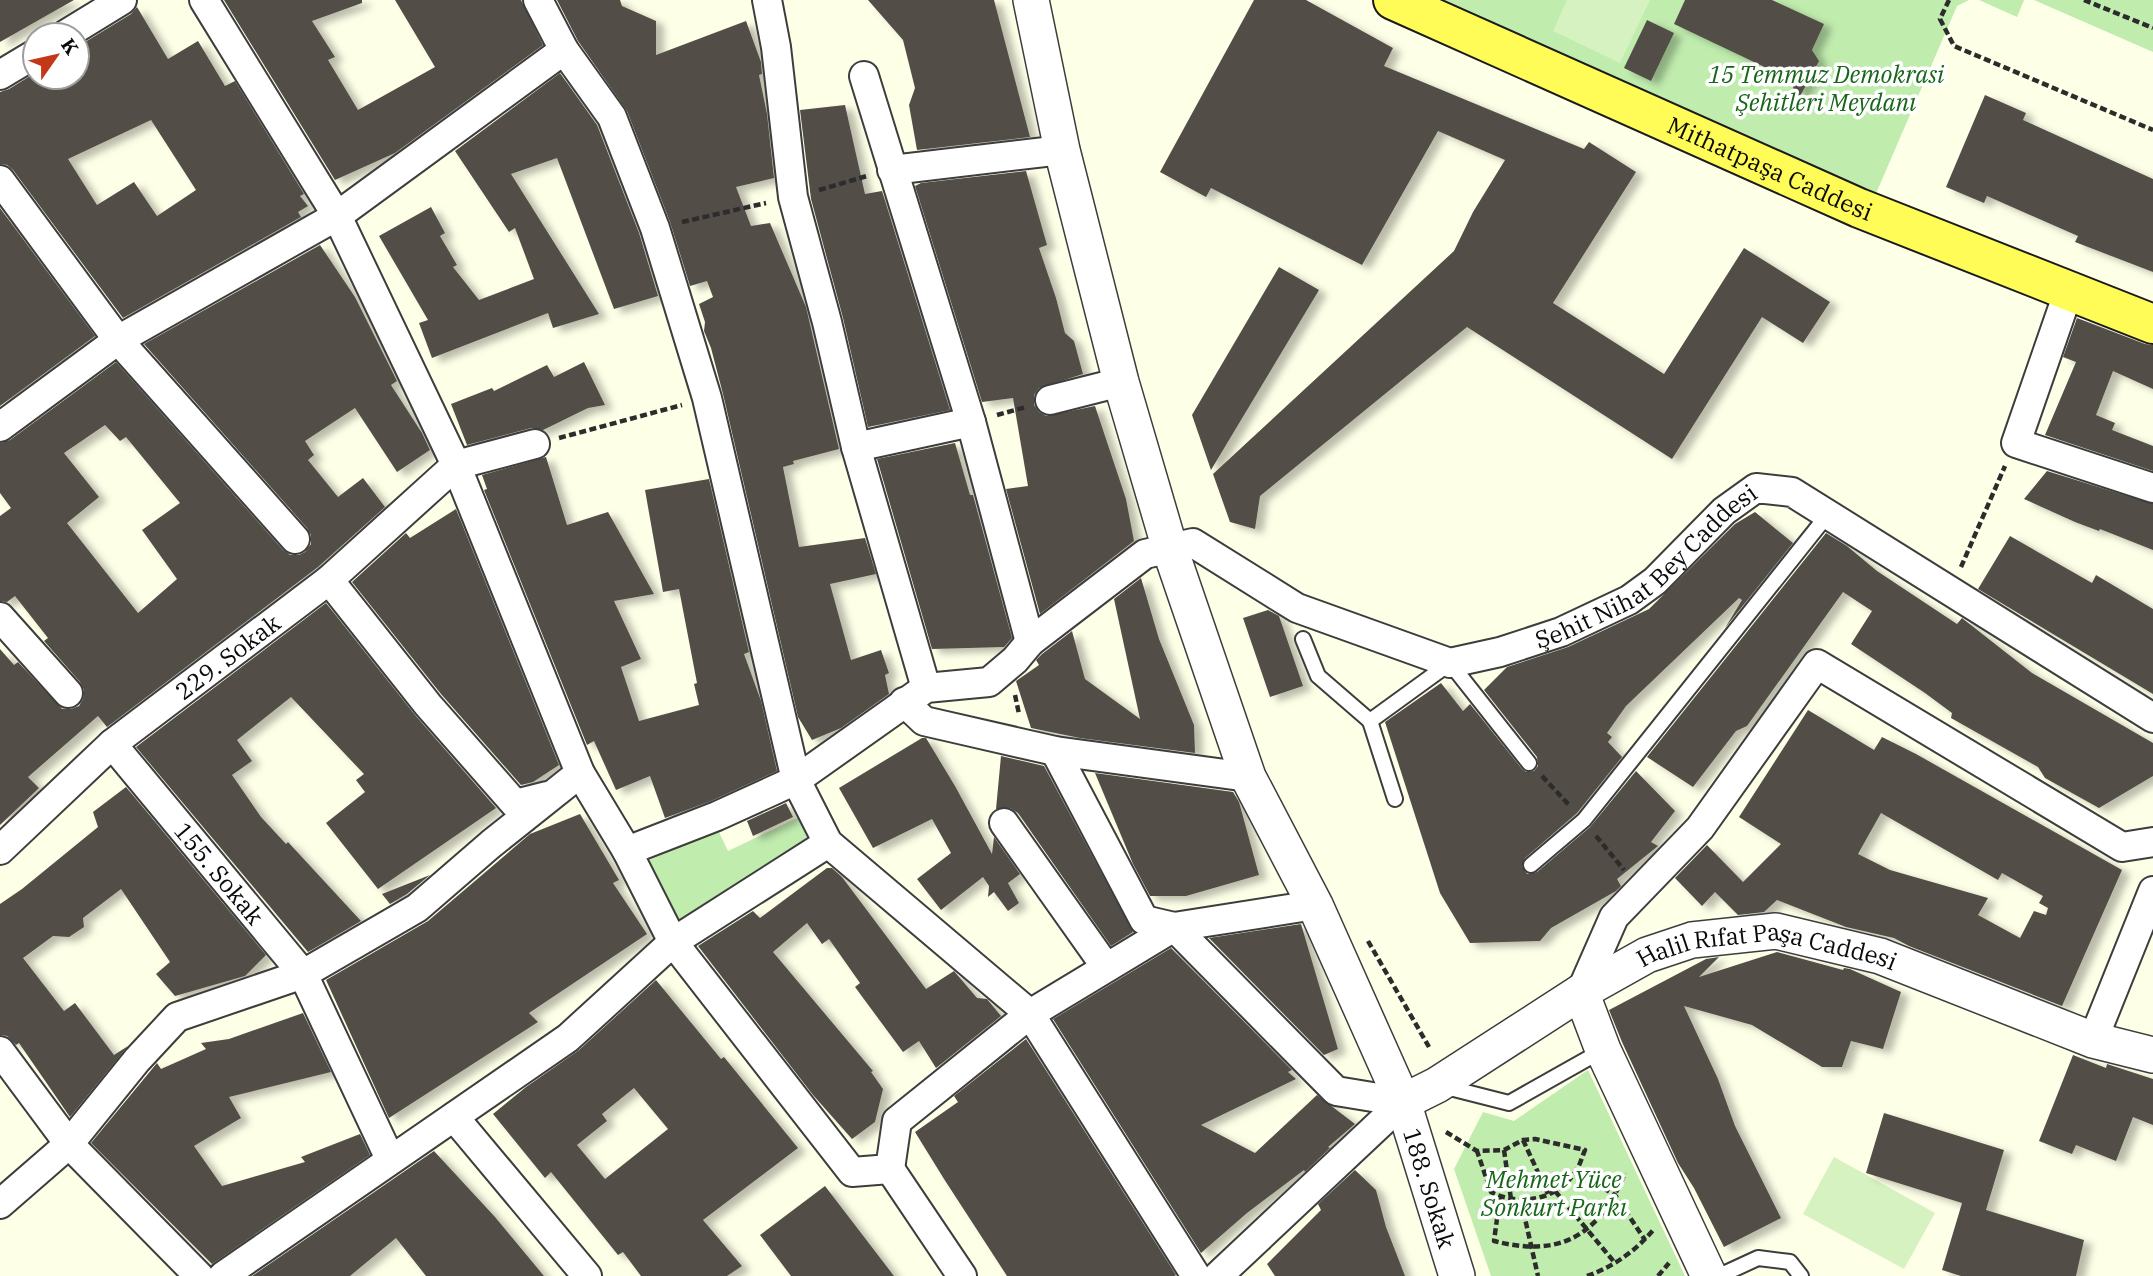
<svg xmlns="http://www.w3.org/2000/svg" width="2153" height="1276" font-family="'IBM Plex Serif',serif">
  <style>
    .green { fill: #c0ecae }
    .pitch { fill: #d6f2c1 }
    .building { fill: #534e46; fill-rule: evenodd; filter: url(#shadow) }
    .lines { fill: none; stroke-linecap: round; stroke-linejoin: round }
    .service-casing { stroke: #3d3d3d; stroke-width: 18 }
    .minor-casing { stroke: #3d3d3d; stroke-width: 32 }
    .tertiary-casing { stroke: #3d3d3d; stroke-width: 38 }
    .primary-casing { stroke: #1b1b1b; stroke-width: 42 }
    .path { stroke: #2c2c2c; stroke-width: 4.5; stroke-dasharray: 7 3.5; stroke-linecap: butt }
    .service { stroke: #fff; stroke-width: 14 }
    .minor { stroke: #fff; stroke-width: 28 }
    .tertiary { stroke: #fff; stroke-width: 35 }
    .primary { stroke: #fffc57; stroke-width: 38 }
    .labels { text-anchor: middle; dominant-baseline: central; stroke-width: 7; stroke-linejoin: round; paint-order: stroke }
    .park-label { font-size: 24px; font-style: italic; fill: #166518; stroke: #fff }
    .street-label { font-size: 24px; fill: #0a0a0a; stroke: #fff }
  </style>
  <defs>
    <filter id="shadow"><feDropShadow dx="8" dy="4.5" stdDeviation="3.5" flood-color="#0004"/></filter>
  </defs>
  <rect width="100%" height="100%" fill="#feffe7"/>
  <g class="green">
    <path d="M1421,0H1969L1957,6L1871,205Z"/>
    <path d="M1979,0H2024L2017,17Z"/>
    <path d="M2034,0H2153V52Z"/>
    <path d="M799,817L812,844L676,931L645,862L718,830L728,851Z"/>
    <path d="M1588,1070L1685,1276H1491L1454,1169L1483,1112L1514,1121Z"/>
  </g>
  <g class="pitch">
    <path d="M1567,0H1650L1620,63L1553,31Z"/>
    <path d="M1834,1157L1935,1213L1904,1269L1803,1214Z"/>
  </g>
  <g class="building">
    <path d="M0,0H74L0,42Z"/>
    <path d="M224,0H362V3L312,21L335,57L328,60L358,110L435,67L395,0H521L543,45L395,153L335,180Z"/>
    <path d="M557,0H620L622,6L656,21V55L746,21L761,62L762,74L759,75L767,114L774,178L736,187L751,226L770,223L806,307L839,449L793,461L794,464L783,467L799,547L865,538L876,574L830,584L851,660L881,650L889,673L885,675L889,694L841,728L812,740L798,717L723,394L711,348L704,331L705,322L699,304L713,297L707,281L690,286L670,222L627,111L578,41Z"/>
    <path d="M868,0H994L1030,137L917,150L909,105L915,88L903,40Z"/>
    <path d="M1254,0H1306L1393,48L1384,66L1584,149L1589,142L1636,172L1553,303L1664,374L1744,248L1830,302L1803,343L1762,317L1672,459L1467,327L1260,496L1255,529L1230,522L1213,474L1454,251L1473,212L1505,160L1438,131L1362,265L1211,188L1206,197L1160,172Z"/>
    <path d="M1685,0H1772L1824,24L1812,50L1819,61L1798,100L1790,79L1674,24Z"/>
    <path d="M137,7L168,59L198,41L225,86L235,81L304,194L300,196L308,206L298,212L301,217L123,318L13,170L7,165L0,164V92L9,89L35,73V77H77V47L131,14ZM151,120L196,190L157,216L134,182L97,205L68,159Z"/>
    <path d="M1647,20L1674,33L1651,81L1624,68Z"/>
    <path d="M560,73L597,125L639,233L658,296L614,309L557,158L511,174L599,314L553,328L548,313L432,358L419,323L428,320L379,236L431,207L445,233L440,236L457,265L453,267L479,300L534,279L515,228L509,232L455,151Z"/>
    <path d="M1985,95L2026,113L2023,120L2153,179V272L2075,242L2078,236L1987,196L1984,203L1946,187Z"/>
    <path d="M845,105L865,194L882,191L950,410L868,427L843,318L811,199L800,110Z"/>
    <path d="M1026,171L1047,245L1039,248L1056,298L1065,333L1074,341L1083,374L1039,388L1034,395V405L1039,412L1046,416L1095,406L1126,499L1134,541L1040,614L1006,489L1028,486L1013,398L982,402L915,186L921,183Z"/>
    <path d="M0,208L95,336L0,406Z"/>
    <path d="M320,245L355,297L397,381L391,385L422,433L430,450L397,472L355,408L305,441L314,455L308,460L338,497L363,478L385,507L318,567L107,727L98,716L28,777L39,788L0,825V649L14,665L18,662L62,709H71L79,706L83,699L84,690L80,682L44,641L48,638L15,596L7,602L0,601V516L11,508L0,493V443L10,440L116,362L283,550L290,555H299L305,552L311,544V535L307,528L144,344ZM105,425L120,441L126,437L180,503L142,530L177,579L138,613L67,523L99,497L64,453Z"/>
    <path d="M1279,267L1319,290L1211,470L1192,415Z"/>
    <path d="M2077,318L2145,344L2153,345V389L2113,371L2096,415L2115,423L2112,430L2153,446V471L2045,435L2076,362L2063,357Z"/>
    <path d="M584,362L605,405L588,408L543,430L531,428L467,445L451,404L492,388L494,391L547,365L554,377Z"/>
    <path d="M955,443L970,495H973L1012,638L1004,647L932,649L877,459Z"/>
    <path d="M546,457L567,525L608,512L654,594L614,601L641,659L621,667L639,721L699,705L694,684L697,683L679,589L663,592L645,490L709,479L749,652L744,654L761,701L777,771L711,801L665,818L650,776L616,790L594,741L587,745L484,490L487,489L482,475Z"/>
    <path d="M2047,471L2153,504V550L2100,529L2099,531L2075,522L2024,499Z"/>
    <path d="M456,509L559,765L533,782L521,785L441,694L352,582L406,533L410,538Z"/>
    <path d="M1755,512L1793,543L1725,628L1742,600L1739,598L1626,706L1607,733L1612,737L1608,742L1622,757L1577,813L1525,858L1522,866L1527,874L1537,872L1590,827L1636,771L1675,811L1651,842L1658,846L1617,879L1621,886L1616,891L1551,928L1540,941L1470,943L1440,893L1385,722L1441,683L1463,711L1470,704L1522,769L1526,772L1534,771L1538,766L1537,757L1484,690L1507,667L1568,647L1649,609L1735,524Z"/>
    <path d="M1826,533L1847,546L1877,571L1957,624L1962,618L2032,673L2153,743V776L2099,808L2045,778L2038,767L1951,718L1952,713L1925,693L1851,644L1872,611L1843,592L1747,726L1736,731L1693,787L1647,757Z"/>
    <path d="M2010,536L2092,583L2096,575L2153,609V694L1978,589Z"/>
    <path d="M1141,578L1159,639L1194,725L1195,753L1080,738L1031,728L1016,681L1039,665L1036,660L1042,654L1072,631L1085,679L1140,719L1114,599Z"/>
    <path d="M326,603L415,715L496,808L378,889L326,823L365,792L356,780L364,774L291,697L237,740L252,761L232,775L261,817L286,844L288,842L361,921L308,952L136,747Z"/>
    <path d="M1268,610L1279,616L1303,686L1270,697L1243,618Z"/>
    <path d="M1808,710L1874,750L1882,737L1916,754L2122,870L2062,1006L1909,946L1894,938L1846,927L1777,900L1764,912L1738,915L1715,892L1702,906L1675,878L1707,845L1743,882L1781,844L1739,817ZM1881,813L1998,880L2002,873L2043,896L2039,903L2048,908L2046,915L2034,911L2020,938L1978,915L1988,898L1890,870L1858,854Z"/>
    <path d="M922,738H926L955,786L992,854L994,837L1020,874L1008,883L1019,903L1008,911L994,892L988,897L989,886L983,877L941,910L917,879L951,853L932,819L873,848L839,788Z"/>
    <path d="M1001,756L1044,766L1133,932L1111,946L1018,813L1010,808L996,809Z"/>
    <path d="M1095,773L1233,792L1239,802L1259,875L1186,896H1150L1133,864Z"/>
    <path d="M126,787L266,955L245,976L175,996L156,974L170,962L121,889L83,918L84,927L69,937L53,936L23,958L64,1011L75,1003L114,1055L128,1046L70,1117L19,1043L16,1045L7,1036L0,1035V904L22,889L98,827L93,812Z"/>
    <path d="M786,803L793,817L753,836L747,821Z"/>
    <path d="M580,814L619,880L613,883L647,934L529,1013L538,1022L389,1118L326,980L428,921L530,834Z"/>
    <path d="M827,868H832L842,877L926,989L954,971L977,998L987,999L1001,1016L936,1068L919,1041L903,1052L855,987L860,983L829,939L822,944L807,923L773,952L873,1071L871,1072L883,1089L875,1122L852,1139L813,1095L698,946L753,911L760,918Z"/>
    <path d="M430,875L407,894L390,904L382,894Z"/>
    <path d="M1301,924L1338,1049L1324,1055L1209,938Z"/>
    <path d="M1171,948L1292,1070L1288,1072L1296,1079L1201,1125L1255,1153L1317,1095L1355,1124L1328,1147L1330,1148L1305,1172L1304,1170L1247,1213L1201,1253L1053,1019Z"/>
    <path d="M1777,952L1843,970L1844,968L1850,969L1901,992L1883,1049L1851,1041L1842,1067H1822L1752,1025L1684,1006L1718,1079L1735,1126L1781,1218L1724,1247L1694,1188L1678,1163L1622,1042L1609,1010L1706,959L1719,957L1699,977Z"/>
    <path d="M656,980L721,1059L724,1057L798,1148L703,1220L742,1266L727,1276H641L623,1252L618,1255L551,1172L545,1178L493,1114L526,1087L579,1050ZM634,1088L668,1129L605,1179L577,1145L607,1121L602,1114Z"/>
    <path d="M303,1013L331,1072L229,1097L241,1118L194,1146L222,1186L305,1162L301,1157L360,1134L370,1155L212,1264L91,1143L157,1063L161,1069L206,1049L201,1043L229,1039Z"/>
    <path d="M1026,1039L1176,1275L1174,1276H1007L944,1179L915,1132L958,1102L954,1096Z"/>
    <path d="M2073,1055L2106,1068L2107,1064L2153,1079V1125L2133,1117L2116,1161L2076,1145L2072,1154L2039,1141Z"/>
    <path d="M1884,1113L2004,1150L1986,1210L2084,1240L2076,1276H1961L1942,1270L1962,1203L1866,1173Z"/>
    <path d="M434,1151L495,1217L544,1276H426L396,1238L350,1276H252Z"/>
    <path d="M1355,1170L1376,1190L1386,1227L1405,1276H1275L1267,1264L1321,1210L1318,1204Z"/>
    <path d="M825,1186L894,1276H791L760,1235Z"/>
  </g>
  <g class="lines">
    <g class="service-casing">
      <g id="service">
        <path d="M1303,639L1318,676L1370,721L1450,663L1529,763"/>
        <path d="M1370,721L1395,799"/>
        <path d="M1531,865L1584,820L1829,513"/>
        <path d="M1442,1086L1509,1103L1603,1050"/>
        <path d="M1719,1276L1758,1258L1790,1262L1801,1276"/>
      </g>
    </g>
    <g class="minor-casing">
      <g id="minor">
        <path d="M204,0L337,216L456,465L580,773L627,851L673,942L852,1172L890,1169L962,1276"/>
        <path d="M538,0L564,50L612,117L655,228L707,398L796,780L828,843L1030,1014L1196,1276"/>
        <path d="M767,0L776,47L793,197L827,322L856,447L926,688"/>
        <path d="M65,35L122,0"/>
        <path d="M0,75L35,54"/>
        <path d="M864,76L971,422L1030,642"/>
        <path d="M892,170L1062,150"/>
        <path d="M0,180L118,340L295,539"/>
        <path d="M2069,290L2016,443L2153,488"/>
        <path d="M1050,400L1121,382"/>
        <path d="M0,427L118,340L337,216L564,50"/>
        <path d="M856,447L971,422"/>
        <path d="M329,580L428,705L515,804L547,796"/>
        <path d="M0,617L68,693"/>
        <path d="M904,702L924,721L1055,751L1248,777"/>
        <path id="s1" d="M112,744L303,974L390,1159"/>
        <path d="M1055,751L1144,920L1174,927L1336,1091L1403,1102"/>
        <path d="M1004,823L1106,967"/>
        <path id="s2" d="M0,850L112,744L329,580L456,465L535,444"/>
        <path id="s3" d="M627,851L717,816L796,780L926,688L989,682L1015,660L1030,642L1145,554L1193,543L1297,608L1450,663L1500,652L1561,632L1629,600L1655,581L1724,511L1756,488L1792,492L2153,718"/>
        <path d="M1581,992L1614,917L1700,828L1817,664L2122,847L2153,842"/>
        <path d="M2093,1040L2153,891"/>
        <path d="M0,1051L69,1144L199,1276"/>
        <path d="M454,1117L587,1276"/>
        <path d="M890,1169L897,1121L1030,1014L1174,927L1315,905"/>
        <path d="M0,1204L69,1144L137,1060L177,1017L303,974L417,908L491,844L580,773"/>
        <path d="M223,1276L568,1038L673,942L828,843"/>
        <path d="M1218,1276L1403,1102"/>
      </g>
    </g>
    <g class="tertiary-casing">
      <g id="tertiary">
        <path id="s4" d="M1031,0L1062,150L1121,382L1170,549L1248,777L1315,905L1403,1102L1457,1276"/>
        <path d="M1581,992L1603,1050L1709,1276"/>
        <path id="s5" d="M1403,1102L1437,1085L1581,992L1647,955L1692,940L1776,931L1880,956L2093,1040L2153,1055"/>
      </g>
    </g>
    <g class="primary-casing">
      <g id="primary">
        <path id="s6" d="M1393,0L1859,208L2153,324"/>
      </g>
    </g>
    <g class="path">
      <path d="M1949,0L1940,19L1954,46L2153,130"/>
      <path d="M2084,0L2153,28"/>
      <path d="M819,190L867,176"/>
      <path d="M682,222L766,203"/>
      <path d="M997,415L1026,407"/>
      <path d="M559,438L682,405"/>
      <path d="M1961,567L2005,466"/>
      <path d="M1015,695L1019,714"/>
      <path d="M1542,776L1569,805"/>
      <path d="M1596,836L1624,870"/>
      <path d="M1368,941L1429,1047"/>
      <path d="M1446,1132L1477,1151L1504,1150L1523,1140L1535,1139L1585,1150C1582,1157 1580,1165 1576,1171C1558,1200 1519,1207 1491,1192L1477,1151"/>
      <path d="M1523,1140L1548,1194"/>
      <path d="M1504,1150L1511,1199"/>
      <path d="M1576,1172L1615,1195L1645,1240"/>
      <path d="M1555,1191L1615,1263"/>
      <path d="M1500,1197L1494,1241C1560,1258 1599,1236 1625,1173"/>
      <path d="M1521,1201L1538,1276"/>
      <path d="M1587,1276C1613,1267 1637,1250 1654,1229"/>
      <path d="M1658,1276L1669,1263"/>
    </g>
    <use href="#service" class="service"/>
    <use href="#minor" class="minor"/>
    <use href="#tertiary" class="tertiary"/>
    <use href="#primary" class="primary"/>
  </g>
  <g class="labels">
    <g class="park-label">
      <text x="1826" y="74">15 Temmuz Demokrasi<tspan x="1826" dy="28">Şehitleri Meydanı</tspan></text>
      <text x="1554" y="1179">Mehmet Yüce<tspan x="1554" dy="28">Sonkurt Parkı</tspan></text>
    </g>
    <g class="street-label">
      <text stroke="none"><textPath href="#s6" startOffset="413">Mithatpaşa Caddesi</textPath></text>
      <text stroke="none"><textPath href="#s3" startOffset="1166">Şehit Nihat Bey Caddesi</textPath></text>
      <text stroke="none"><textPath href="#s2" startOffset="299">229. Sokak</textPath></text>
      <text stroke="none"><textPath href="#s1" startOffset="168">155. Sokak</textPath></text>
      <text stroke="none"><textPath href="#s5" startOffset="408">Halil Rıfat Paşa Caddesi</textPath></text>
      <text stroke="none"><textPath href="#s4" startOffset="1258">188. Sokak</textPath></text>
    </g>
  </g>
  <g transform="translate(56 56) rotate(56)"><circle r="33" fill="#ffffff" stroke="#9d9d9d" stroke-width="2"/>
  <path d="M0-5L12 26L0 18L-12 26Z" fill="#c43718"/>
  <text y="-10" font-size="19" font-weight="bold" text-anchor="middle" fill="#0a0a0a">K</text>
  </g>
</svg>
